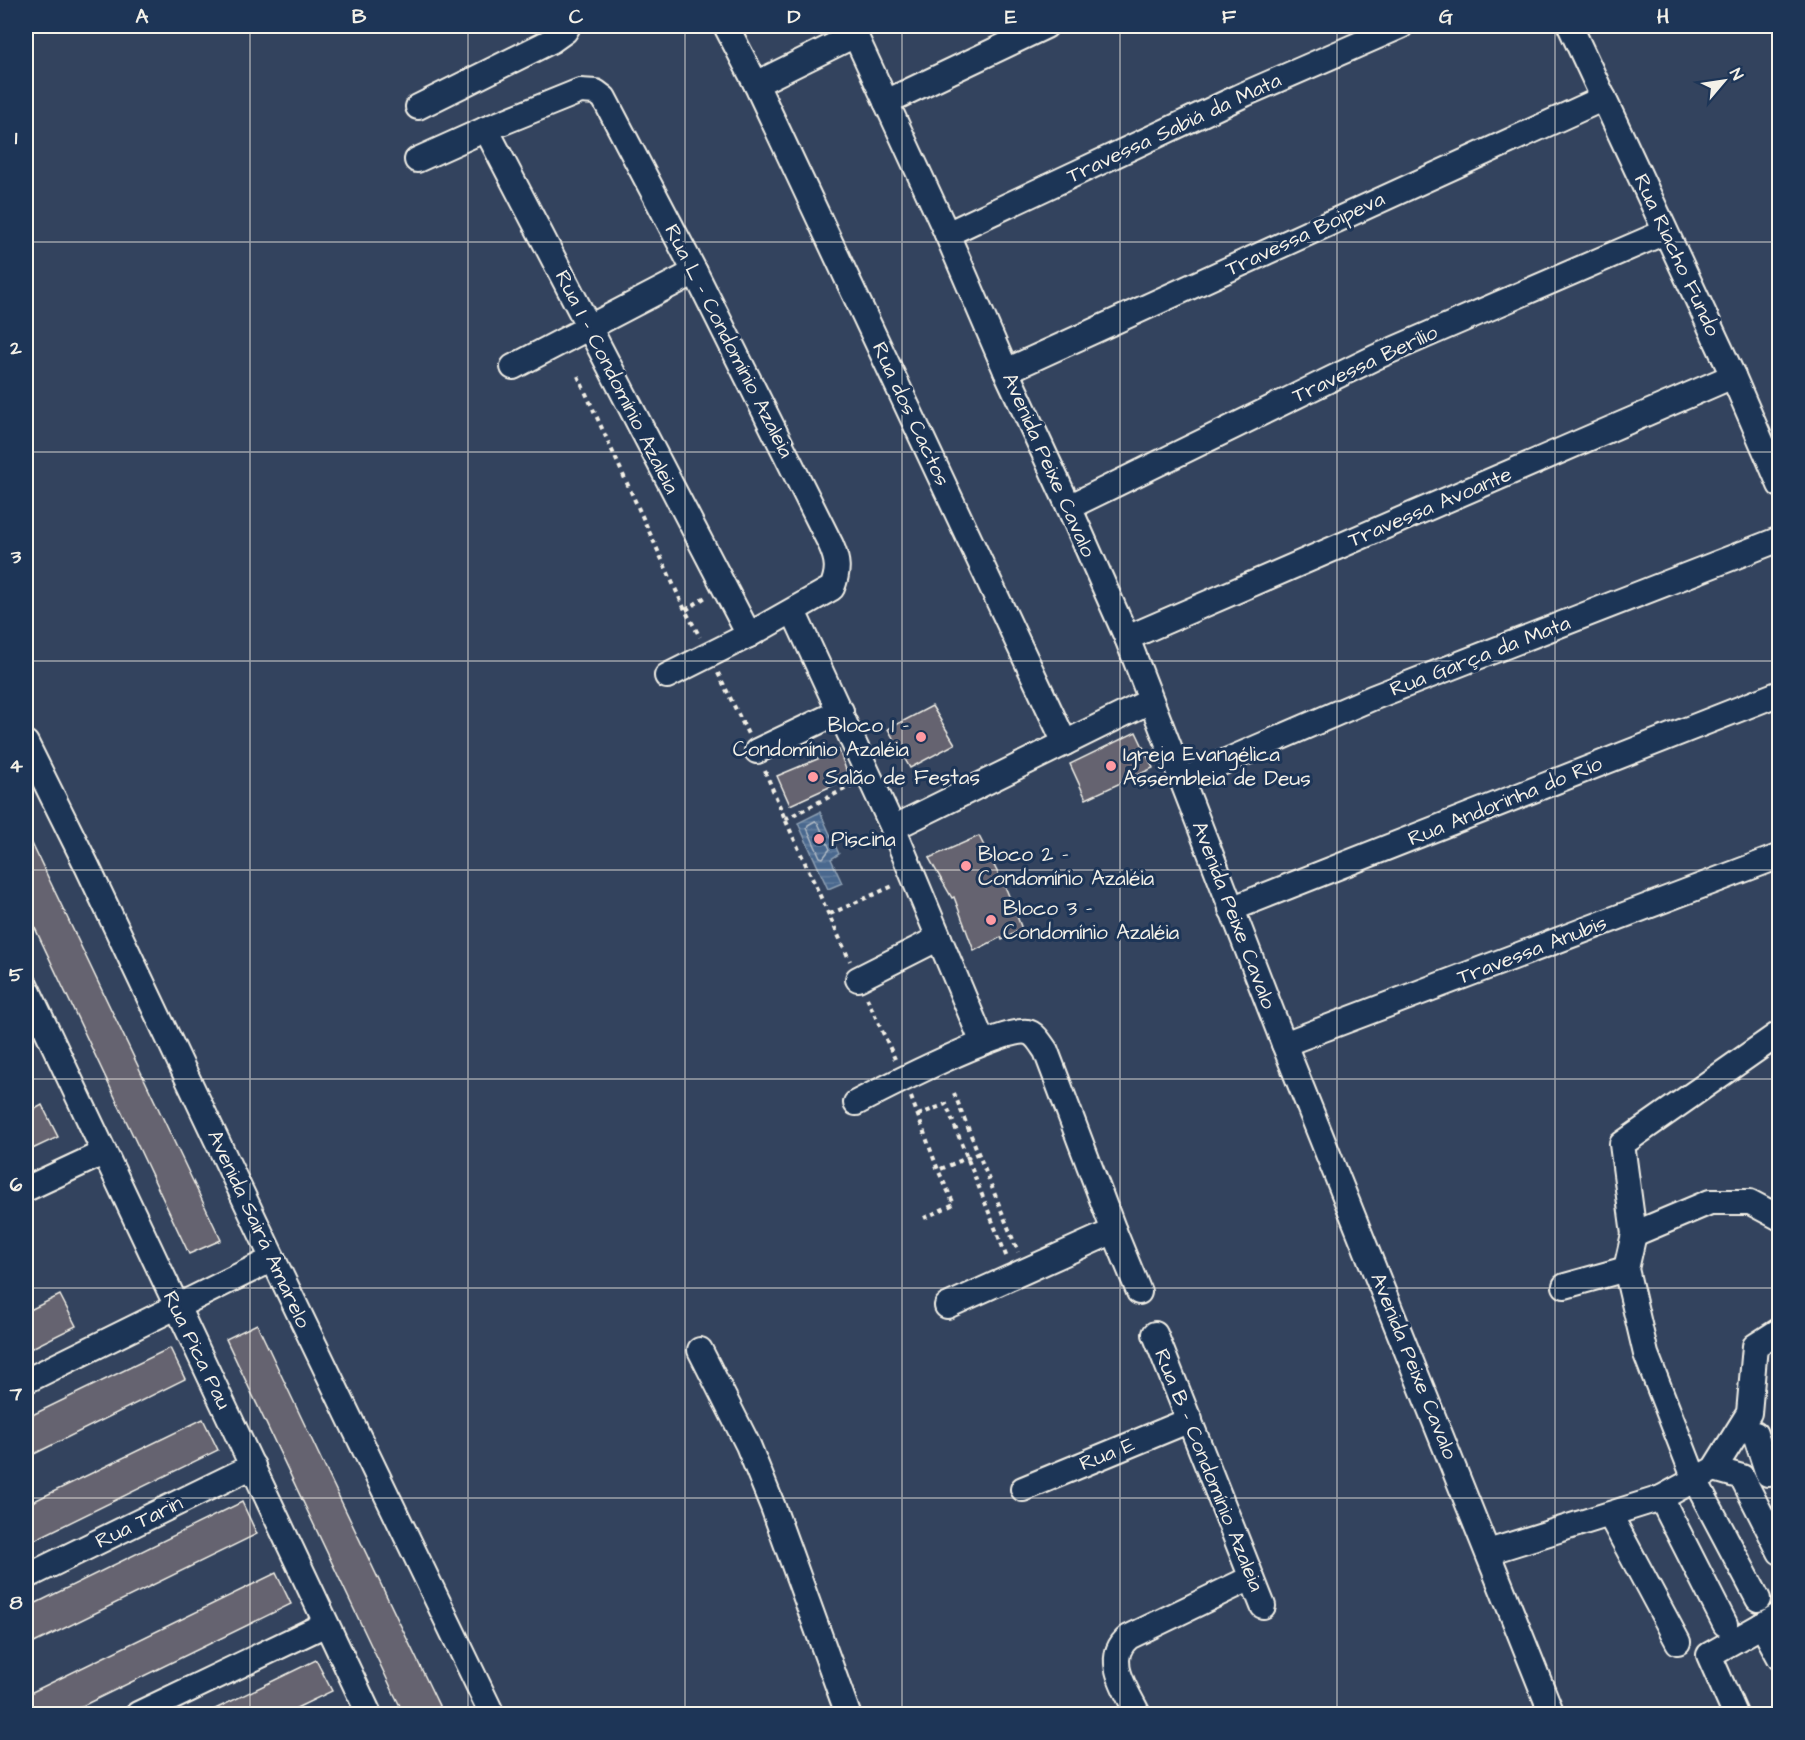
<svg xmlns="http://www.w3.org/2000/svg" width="1805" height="1740" font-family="'Architects Daughter',sans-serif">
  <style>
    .water { fill: url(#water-rules); stroke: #8d9fb2; stroke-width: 1.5 }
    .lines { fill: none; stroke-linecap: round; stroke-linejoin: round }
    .shore { stroke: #b0bac4; stroke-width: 1.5 }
    .building { fill: #656370; stroke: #f4f1e8; stroke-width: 1.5 }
    .minor-casing { stroke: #f4f1e8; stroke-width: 28 }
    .path { stroke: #f4f1e8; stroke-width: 4; stroke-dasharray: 4.5 4.5; stroke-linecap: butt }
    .minor { stroke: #1d3557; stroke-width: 24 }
    .grid { fill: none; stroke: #f4f1e8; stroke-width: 1.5; stroke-opacity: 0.55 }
    .poi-dot { fill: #ff9aa2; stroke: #1d3557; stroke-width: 2 }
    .labels { text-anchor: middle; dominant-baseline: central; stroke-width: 6; stroke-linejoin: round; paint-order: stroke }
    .street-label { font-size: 21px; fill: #f4f1e8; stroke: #1d3557 }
    .poi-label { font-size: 21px; fill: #f4f1e8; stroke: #1d3557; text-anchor: start }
    .neatline { fill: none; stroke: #f4f1e8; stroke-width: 2 }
    .grid-label { font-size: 20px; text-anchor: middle; font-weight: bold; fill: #f4f1e8 }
  </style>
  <defs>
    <pattern id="water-rules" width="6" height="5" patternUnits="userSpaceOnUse" patternTransform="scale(1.5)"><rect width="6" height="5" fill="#49688e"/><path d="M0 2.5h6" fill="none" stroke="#647e9e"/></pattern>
  </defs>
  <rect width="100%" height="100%" fill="#33435e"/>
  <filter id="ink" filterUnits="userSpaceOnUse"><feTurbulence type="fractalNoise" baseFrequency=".0167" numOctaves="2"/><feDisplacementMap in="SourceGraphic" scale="12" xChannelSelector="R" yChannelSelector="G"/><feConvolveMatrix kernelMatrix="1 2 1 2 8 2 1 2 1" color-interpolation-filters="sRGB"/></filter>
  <g filter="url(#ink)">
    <path class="water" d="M820,812L839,854L831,859L842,883L828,889L798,823Z"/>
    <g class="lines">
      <path class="shore" d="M815,821L818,823L830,849L823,858L820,857L807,828L808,825Z"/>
    </g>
    <g class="building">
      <path d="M932,706L955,744L910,768L888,729Z"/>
      <path d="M1136,732L1153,768L1086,799L1070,764Z"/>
      <path d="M839,750L849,778L790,805L777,776Z"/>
      <path d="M26,831L221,1240L189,1254L26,909Z"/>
      <path d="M979,836L1007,891L1022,929L1002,940L1001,937L974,951L954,897L952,898L929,858Z"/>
      <path d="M42,1105L58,1137L26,1152V1114Z"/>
      <path d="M60,1295L76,1326L26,1351V1312Z"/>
      <path d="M257,1324L320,1457L443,1714H404L395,1696L226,1339Z"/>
      <path d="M170,1348L185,1379L26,1458V1418Z"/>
      <path d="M203,1419L218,1450L26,1544V1505Z"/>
      <path d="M242,1502L257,1534L26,1647V1608Z"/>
      <path d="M276,1573L291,1604L66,1714H26V1695Z"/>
      <path d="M316,1660L332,1691L284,1714H205Z"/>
    </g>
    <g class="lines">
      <g class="minor-casing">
        <g id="minor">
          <path d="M726,26L756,84L1065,743"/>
          <path d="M851,26L947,234L1006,371L1069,507L1127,638L1284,1044L1552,1714"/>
          <path d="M1570,26L1733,376L1780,485"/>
          <path d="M756,84L855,35"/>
          <path d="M886,102L1046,26"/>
          <path d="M418,107L551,41L565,31L568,26"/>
          <path d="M486,129L749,635"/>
          <path d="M417,160L486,129L580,91L596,92L604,98L695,272L831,545C838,561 839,571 832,588L749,635L667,676"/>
          <path d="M947,234L1245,94L1401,26"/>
          <path d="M513,367L695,272"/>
          <path d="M1006,371L1604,98"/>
          <path d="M1069,507L1376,357L1665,232"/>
          <path d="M793,611L893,828L983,1043"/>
          <path d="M1127,638L1733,376"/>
          <path d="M26,743L86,864L273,1259L492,1714"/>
          <path d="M757,751L841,711"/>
          <path d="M1182,780L1372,698L1780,539"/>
          <path d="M893,828L1150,701"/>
          <path d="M1231,909L1780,693"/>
          <path d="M858,979L939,938"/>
          <path d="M26,986L369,1714"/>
          <path d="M1284,1044L1780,856"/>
          <path d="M856,1103C883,1089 1003,1027 1027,1032C1035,1033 1041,1044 1046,1051L1114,1231L1139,1292"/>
          <path d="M26,1189L103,1153"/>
          <path d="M1634,1234L1710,1202H1750L1780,1218"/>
          <path d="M1565,1286L1626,1269"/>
          <path d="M947,1306L1114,1231"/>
          <path d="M1155,1334L1263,1606"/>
          <path d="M700,1350L748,1445L773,1507L848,1714"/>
          <path d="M26,1381L273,1259"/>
          <path d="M1755,1434L1768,1474"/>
          <path d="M1714,1469L1742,1477L1780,1552"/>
          <path d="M1023,1489L1190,1420"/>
          <path d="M1661,1498L1725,1624"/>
          <path d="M1610,1515L1678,1642"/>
          <path d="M1488,1552L1661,1498L1714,1469L1749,1413L1755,1346L1780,1330"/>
          <path d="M26,1577L253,1466"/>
          <path d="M1758,1599L1695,1480L1646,1354L1626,1269L1634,1234L1622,1144L1780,1033"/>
          <path d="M1762,1625L1780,1658"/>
          <path d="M138,1714L326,1624"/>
          <path d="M1138,1714C1127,1691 1102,1658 1129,1637L1251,1578"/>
          <path d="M1735,1714L1709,1655L1780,1615"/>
        </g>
      </g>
      <g class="path">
        <path d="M578,376L685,610L700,637"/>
        <path d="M686,610L707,596"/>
        <path d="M718,673L748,734"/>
        <path d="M765,771L785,819L850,961"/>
        <path d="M785,819L851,786"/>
        <path d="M830,914L895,885"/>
        <path d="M867,998L895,1059"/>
        <path d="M954,1093L1018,1252"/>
        <path d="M911,1097L938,1170L979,1153"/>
        <path d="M918,1115L946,1104L1007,1258"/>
        <path d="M924,1218L954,1204L938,1170"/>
      </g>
      <use href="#minor" class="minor"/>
    </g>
  </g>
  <path class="grid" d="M250,26V1714M468,26V1714M685,26V1714M902,26V1714M1120,26V1714M1337,26V1714M1555,26V1714M26,242H1780M26,452H1780M26,661H1780M26,870H1780M26,1079H1780M26,1288H1780M26,1498H1780"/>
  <g class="poi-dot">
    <circle cx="921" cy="737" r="6"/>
    <circle cx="1111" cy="766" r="6"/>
    <circle cx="813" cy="777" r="6"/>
    <circle cx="819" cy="839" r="6"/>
    <circle cx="966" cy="866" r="6"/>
    <circle cx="991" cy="920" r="6"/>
  </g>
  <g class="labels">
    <g class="street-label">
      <text transform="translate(1174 128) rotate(-25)">Travessa Sabiá da Mata</text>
      <text transform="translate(1305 234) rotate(-25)">Travessa Boipeva</text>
      <text transform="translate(1677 255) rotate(65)">Rua Riacho Fundo</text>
      <text transform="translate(729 341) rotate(63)">Rua L - Condomínio Azaleia</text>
      <text transform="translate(1365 364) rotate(-25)">Travessa Berílio</text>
      <text transform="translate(617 382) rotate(63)">Rua I - Condomínio Azaleia</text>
      <text transform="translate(911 414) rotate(65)">Rua dos Cactos</text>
      <text transform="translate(1049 465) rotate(66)">Avenida Peixe Cavalo</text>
      <text transform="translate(1430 507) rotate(-23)">Travessa Avoante</text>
      <text transform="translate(1480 656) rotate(-21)">Rua Garça da Mata</text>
      <text transform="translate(1505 801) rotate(-22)">Rua Andorinha do Río</text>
      <text transform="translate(1234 915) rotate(69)">Avenida Peixe Cavalo</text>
      <text transform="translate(1532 950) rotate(-21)">Travessa Anubis</text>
      <text transform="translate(259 1229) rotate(65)">Avenida Sairá Amarelo</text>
      <text transform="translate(197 1350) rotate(64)">Rua Pica Pau</text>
      <text transform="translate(1414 1366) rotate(68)">Avenida Peixe Cavalo</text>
      <text transform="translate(1107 1454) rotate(-22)">Rua E</text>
      <text transform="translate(1209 1470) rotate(68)">Rua B - Condomínio Azaleia</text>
      <text transform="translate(139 1522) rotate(-26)">Rua Tarin</text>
    </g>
    <g class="poi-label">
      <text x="909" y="725" text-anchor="end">Bloco 1 -<tspan x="909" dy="24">Condomínio Azaléia</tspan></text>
      <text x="1123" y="754">Igreja Evangélica<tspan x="1123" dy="24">Assembleia de Deus</tspan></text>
      <text x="825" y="777">Salão de Festas</text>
      <text x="831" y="839">Piscina</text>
      <text x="978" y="854">Bloco 2 -<tspan x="978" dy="24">Condomínio Azaléia</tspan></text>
      <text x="1003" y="908">Bloco 3 -<tspan x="1003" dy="24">Condomínio Azaléia</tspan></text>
    </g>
  </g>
  <rect width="1805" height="1740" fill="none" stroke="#1d3557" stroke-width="66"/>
  <g transform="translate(1724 81) rotate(61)" stroke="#1d3557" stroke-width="4.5" paint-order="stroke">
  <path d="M0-4.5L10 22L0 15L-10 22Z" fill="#f4f1e8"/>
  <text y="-9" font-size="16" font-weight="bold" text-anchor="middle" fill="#f4f1e8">N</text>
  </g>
  <rect x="33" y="33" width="1739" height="1674" class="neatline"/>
  <g class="grid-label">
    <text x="142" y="23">A</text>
    <text x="359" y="23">B</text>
    <text x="576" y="23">C</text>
    <text x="794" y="23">D</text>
    <text x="1011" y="23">E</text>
    <text x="1229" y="23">F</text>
    <text x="1446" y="23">G</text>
    <text x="1663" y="23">H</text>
    <text x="16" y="144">1</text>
    <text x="16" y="354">2</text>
    <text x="16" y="563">3</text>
    <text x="16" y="772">4</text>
    <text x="16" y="981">5</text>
    <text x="16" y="1191">6</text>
    <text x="16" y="1400">7</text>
    <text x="16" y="1609">8</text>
  </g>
</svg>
